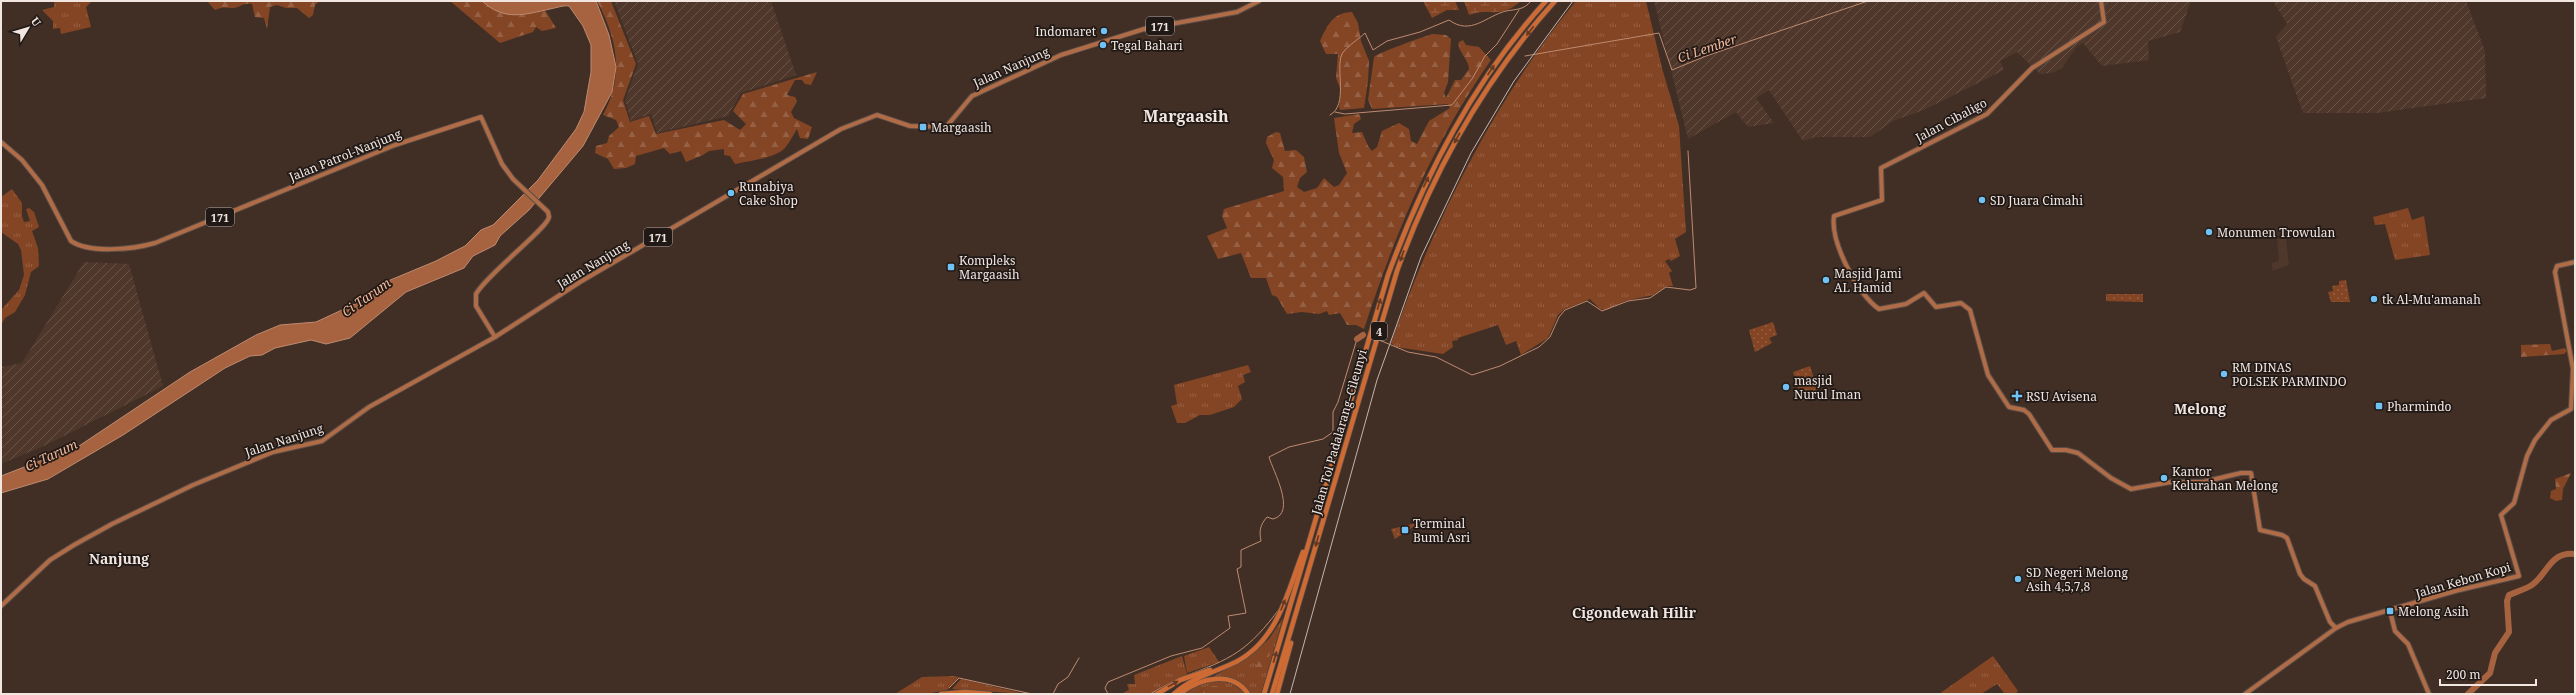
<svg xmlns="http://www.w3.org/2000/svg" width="2576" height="695" font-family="'Noto Serif',serif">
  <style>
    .built { fill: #4f372b }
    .industrial { fill: url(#industrial-furrows) }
    .grass { fill: url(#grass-tufts) }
    .forest { fill: url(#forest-firs) }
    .wetland { fill: url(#wetland-marsh) }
    .park { fill: url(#park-dots) }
    .water { fill: #a76340; stroke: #be8a70 }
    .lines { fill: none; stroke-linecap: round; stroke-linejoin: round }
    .stream { stroke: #be8a70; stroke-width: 1 }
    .river { stroke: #a76340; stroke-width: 6 }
    .major-casing { stroke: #5c4d46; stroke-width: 6 }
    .highway-casing { stroke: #5c4d46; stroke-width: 6 }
    .major { stroke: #b06c47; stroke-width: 4 }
    .highway { stroke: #ce6a33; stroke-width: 4.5 }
    .rail { stroke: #c1b4ae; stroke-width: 1 }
    .oneway { fill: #663921 }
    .poi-dot { fill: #70c1f4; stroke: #211915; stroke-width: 1.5 }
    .labels { text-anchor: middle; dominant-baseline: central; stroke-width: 3.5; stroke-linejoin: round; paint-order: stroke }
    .shield { fill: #211915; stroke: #b3a8a4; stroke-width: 1 }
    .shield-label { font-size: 11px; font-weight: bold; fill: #f2e6e1 }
    .poi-label { font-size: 12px; fill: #f2e6e1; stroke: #211915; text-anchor: start }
    .street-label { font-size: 12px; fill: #f2e6e1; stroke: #211915 }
    .water-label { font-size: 13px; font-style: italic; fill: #f2b89b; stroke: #211915 }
    .quarter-label { font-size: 14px; font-weight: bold; fill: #f2e6e1; stroke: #211915 }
    .district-label { font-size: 16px; font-weight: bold; fill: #f2e6e1; stroke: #211915 }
  </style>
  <defs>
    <pattern id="industrial-furrows" width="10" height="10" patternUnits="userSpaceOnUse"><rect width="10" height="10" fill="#4f372b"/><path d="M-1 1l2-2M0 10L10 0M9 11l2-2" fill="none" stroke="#695449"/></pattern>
    <pattern id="grass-tufts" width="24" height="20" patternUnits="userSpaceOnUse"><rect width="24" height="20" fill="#844524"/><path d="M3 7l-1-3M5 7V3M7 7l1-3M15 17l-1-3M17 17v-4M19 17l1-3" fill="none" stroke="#966044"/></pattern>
    <pattern id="forest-firs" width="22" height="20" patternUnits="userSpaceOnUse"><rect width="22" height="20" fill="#844524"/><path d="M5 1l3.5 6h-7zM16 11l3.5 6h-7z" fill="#966044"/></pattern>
    <pattern id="wetland-marsh" width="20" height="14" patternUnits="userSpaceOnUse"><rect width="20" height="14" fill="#844524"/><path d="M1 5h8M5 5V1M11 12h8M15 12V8" fill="none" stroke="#966044"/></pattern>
    <pattern id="park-dots" width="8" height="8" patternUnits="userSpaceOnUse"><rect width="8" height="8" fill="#844524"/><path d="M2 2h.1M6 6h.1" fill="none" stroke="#966044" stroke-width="1.8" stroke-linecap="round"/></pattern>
  </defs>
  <rect width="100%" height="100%" fill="#412f26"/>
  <path class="built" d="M2277,239H2286L2289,265L2273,271L2271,263L2279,261Z"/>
  <g class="industrial">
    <path d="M614,1H771L796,75L741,93L728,116L657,133L651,114L631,121L625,100L638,64Z"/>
    <path d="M1654,1H2191L2180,32L2148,41L2149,60L2102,66L2083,43L2077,46L2062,68L2052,73L2040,74L2017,52L2000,61L2004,70L1924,110L1893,121L1870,137H1815L1803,141L1769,90L1756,98L1774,123L1748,127L1736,112L1688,139Z"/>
    <path d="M2273,1H2466L2485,51L2486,98L2377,113H2303L2276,37L2287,24Z"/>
    <path d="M84,262L129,264L163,386L46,445L1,464V367L22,363Z"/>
  </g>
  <g class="grass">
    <path d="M54,1H92L86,7L91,27L61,34L60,28L53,29V21L42,10L54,7Z"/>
    <path d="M1576,1H1646L1662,68L1679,126L1686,232L1675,239L1680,256L1671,261L1669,259L1665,261L1672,271L1669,273L1673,286H1667L1653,295L1625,301L1606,310L1600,309L1590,299L1565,309L1558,315L1548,338L1521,355L1516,341L1506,345L1498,325L1458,338V340L1452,341L1453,347L1443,354L1396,347L1391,343C1435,220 1492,103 1576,1Z"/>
    <path d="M12,189L22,203V216L24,222L30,221L26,209L29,208L34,212L39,227L32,231L38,248L39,266L31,272L25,295L15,312L5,318L1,325V310L19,290L24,275L21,250L18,244L1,232V197Z"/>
    <path d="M2408,208L2412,220L2424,216L2430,255L2395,260L2385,224L2375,225L2373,217Z"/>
    <path d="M1248,365L1251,372L1243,375L1245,382L1238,386L1242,399L1234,407L1210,415H1200L1185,423H1177L1171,406L1177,404L1174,385Z"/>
    <path d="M1283,618L1261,694H1251C1242,681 1229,677 1214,676L1251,655L1269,639Z"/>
    <path d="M1209,647L1219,662L1187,673L1184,656Z"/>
    <path d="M1182,656L1187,674L1153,694H1121L1129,690L1127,684H1135L1134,675Z"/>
    <path d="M1993,656L2018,691L2015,694H2005L1997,684L1981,694H1939Z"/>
    <path d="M953,676L959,677L947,690L926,694H895L922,677Z"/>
    <path d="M961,679L1025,694L952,689Z"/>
    <path d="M1217,680L1233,684L1246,694H1225L1208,686L1195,694H1184L1194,687Z"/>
  </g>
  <g class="forest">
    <path d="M207,1H320L315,5L313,15L309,18L297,8H286L277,5L270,7L267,29L264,18L255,17L252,4C243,3 240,7 234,8C224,8 225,6 215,10Z"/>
    <path d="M450,1H482C500,18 523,15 545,10L556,28L542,31L536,27L533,32L500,43Z"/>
    <path d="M597,1H611L636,64L623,100L630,122L649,116L656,134L724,120L740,130L746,124L733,111L743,94L817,72L811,85L805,84L802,80H795L787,95L795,97L797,101L791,112L794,118L812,127L808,139L800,138L797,129C793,135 790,142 785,148C776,158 748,161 735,164L730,156L724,155V149L709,151L703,155L686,162L681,151L670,154L664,148L636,156L635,164L626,168L614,169L608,159L595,153L596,146L607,143L609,136L619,127L616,120L603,115C624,76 618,40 597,1Z"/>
    <path d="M1352,12L1358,23L1361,41L1369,61L1368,81L1364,108L1340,110L1339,107L1341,91L1336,78L1338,54H1326L1320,41C1327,26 1333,12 1352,12Z"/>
    <path d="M1432,34L1446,35L1451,39L1448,82L1444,93L1446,98L1455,80H1461L1469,69C1469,59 1456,50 1459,42L1463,40L1466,45L1479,47L1491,60C1432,145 1396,231 1364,329L1356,325H1347L1340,313L1329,315L1327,311L1319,314L1302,312L1287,314L1277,297L1272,295L1266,278H1251L1241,253L1218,259L1207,236L1227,228L1222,216L1224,209L1284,191L1283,177L1272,168L1274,160L1266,143L1267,137L1276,132L1280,133L1285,151L1296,150L1304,157L1307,172L1300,178L1297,187L1304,192L1317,188L1324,178L1334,187L1339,185L1347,173L1339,153L1334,118L1359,114L1361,119L1354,124L1352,133L1362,132L1368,146L1372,151L1377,147L1382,131L1399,123L1409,129L1411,141L1417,144L1429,121L1450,108L1448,104L1372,109L1368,100L1374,57C1377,53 1423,37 1432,34Z"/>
    <path d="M2550,344L2552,351L2565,348L2567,351L2564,354L2521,357V345Z"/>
    <path d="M2571,473L2563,489L2562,500L2556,501L2550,498L2551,491L2556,489L2555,479Z"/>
    <path d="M1266,648L1270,654L1265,665L1262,668V673L1258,675L1255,667Z"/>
    <path d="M1208,686H1217L1225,694H1195Z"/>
  </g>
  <g class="wetland">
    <path d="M1423,1H1455L1459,10H1447L1432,18Z"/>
    <path d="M1464,1H1521C1499,20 1491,7 1469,15Z"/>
  </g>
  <g class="park">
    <path d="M2346,280L2350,302H2331L2328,292L2333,291L2332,286L2339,285V281Z"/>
    <path d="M2106,294H2143V302L2106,301Z"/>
    <path d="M1773,322L1777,335L1769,338L1772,343L1755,352L1749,330Z"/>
    <path d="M1810,366L1819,395L1802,401L1793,372Z"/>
    <path d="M1421,522L1395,539L1391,529Z"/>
  </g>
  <path class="water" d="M482,1H596L609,35L616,67L612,92L583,146L529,210L500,236L495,245L473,256L464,268L406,292L350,338L326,344L311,340L275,348L262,355L250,356L225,368L123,435L48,479L1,493V476L79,446L190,372L256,335L280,325L316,322L357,303L388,281L436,261L465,246L481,230L493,225L538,180L576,129L584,112L591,72V45L583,26L569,6C563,5 556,8 550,9C523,15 504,21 482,1Z"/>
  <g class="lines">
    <g class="stream">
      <path d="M1525,56L1659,33L1672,70L1706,56L1868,1"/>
      <path d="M1335,112L1345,114L1452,105L1472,79L1485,56L1497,44L1519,10"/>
      <path d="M1330,115C1349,105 1335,69 1342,54C1347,46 1359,39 1365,33L1373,50L1387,41L1420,32L1449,20C1471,36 1486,16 1506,11C1517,9 1524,10 1531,1"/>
      <path d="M1379,340L1408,352L1436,357L1472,375L1500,366L1539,347L1550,337L1559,317L1565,310L1587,301L1602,311L1628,301L1650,298L1666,287L1690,290L1696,288L1688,151"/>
      <path d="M1182,677C1232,659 1248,651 1280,608"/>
      <path d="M949,688L959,678L1032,694"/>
      <path d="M1053,694L1058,684L1068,677L1079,658"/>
      <path d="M1108,694L1105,688L1108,682L1171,656L1202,648L1230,628L1228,616L1246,613L1237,569L1241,567V550L1261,541C1259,531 1260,525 1267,517L1273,519C1297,513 1273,471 1269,457L1289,447L1323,439L1333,432V412L1338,402L1357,339"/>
      <path d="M1150,694L1179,678"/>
    </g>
    <g class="river">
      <path d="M1357,339L1363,335"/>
      <path d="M2468,694L2490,673L2495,653L2509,632L2507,601L2509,595C2516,592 2526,589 2532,585C2547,575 2550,551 2575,554"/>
    </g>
    <g class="major-casing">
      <g id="major">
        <path d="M2101,1L2104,22L2032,68L1987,114L1881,168L1882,200L1834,216C1830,242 1858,295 1879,309L1906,304L1924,293L1936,307L1961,303L1970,310L1988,375L2009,407L2024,410L2029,414L2052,450H2066L2078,453L2111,478L2131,489L2171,482H2203L2241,473H2251L2260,530L2282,535L2287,538L2300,574L2304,579L2315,586L2330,622L2336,628"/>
        <path d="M1,142L22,160L42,185L71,241C90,254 134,249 155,243L395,145L481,117L502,164L513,179L548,212L549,217C548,228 487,274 476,294V306L495,337"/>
        <path d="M1,606L50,560L74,545L112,524L193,485L273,452L322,441L369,407L495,337L580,282L841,129L877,115L910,126L946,127L972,96L1061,55L1144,29L1237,12L1259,1"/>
        <path d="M2390,611L2395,631L2408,644L2429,694"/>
        <path d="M2245,694L2336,628L2348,622L2455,591L2519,576L2501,515L2514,503L2527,456L2535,440L2551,420L2571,409L2573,369L2555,272L2557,266L2575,262"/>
      </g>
    </g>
    <g class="highway-casing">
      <g id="highway">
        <path d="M941,694L965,692L990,694"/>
        <path d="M1157,694L1180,680L1210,670"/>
        <path d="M1174,694C1191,678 1215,672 1236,662C1278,640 1287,593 1303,552"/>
        <path d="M1180,694C1199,678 1232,670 1248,694"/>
        <path d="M1264,694L1388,275C1425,175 1473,81 1546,1"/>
        <path d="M1272,694L1397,271C1433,171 1484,80 1555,1"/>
        <path d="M1277,694L1291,643"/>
      </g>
    </g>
    <use href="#major" class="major"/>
    <use href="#highway" class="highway"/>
    <path class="rail" d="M1290,694L1377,380L1421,257L1471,153L1514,81L1573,1"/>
  </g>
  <defs><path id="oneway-solid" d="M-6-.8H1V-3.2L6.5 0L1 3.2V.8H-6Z"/></defs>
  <g class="oneway">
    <use href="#oneway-solid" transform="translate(1530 31) rotate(128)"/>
    <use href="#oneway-solid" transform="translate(1491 70) rotate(-56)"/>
    <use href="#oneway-solid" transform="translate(1457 138) rotate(119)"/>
    <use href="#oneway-solid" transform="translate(1426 182) rotate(-64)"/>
    <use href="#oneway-solid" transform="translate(1402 256) rotate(110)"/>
    <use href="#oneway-solid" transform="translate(1379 304) rotate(-74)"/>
    <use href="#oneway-solid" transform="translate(1317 541) rotate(106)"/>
    <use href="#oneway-solid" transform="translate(1283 605) rotate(-68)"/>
    <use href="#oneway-solid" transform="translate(1275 657) rotate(-74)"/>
    <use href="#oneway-solid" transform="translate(1173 684) rotate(-29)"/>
  </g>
  <g class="poi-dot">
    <circle cx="1104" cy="31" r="4"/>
    <circle cx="1103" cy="45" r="4"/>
    <rect x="919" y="123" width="8" height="8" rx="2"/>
    <circle cx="731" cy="193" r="4"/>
    <circle cx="1982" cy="200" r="4"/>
    <circle cx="2209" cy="232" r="4"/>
    <rect x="947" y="263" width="8" height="8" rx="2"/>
    <circle cx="1826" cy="280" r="4"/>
    <circle cx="2374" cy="299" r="4"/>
    <circle cx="2224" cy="374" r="4"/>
    <circle cx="1786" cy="387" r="4"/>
    <path d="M2015 390h4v4h4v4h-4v4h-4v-4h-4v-4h4z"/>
    <rect x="2375" y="402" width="8" height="8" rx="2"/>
    <circle cx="2164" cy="478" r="4"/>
    <rect x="1401" y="526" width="8" height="8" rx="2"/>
    <circle cx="2018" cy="579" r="4"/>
    <rect x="2386" y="607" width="8" height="8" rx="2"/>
  </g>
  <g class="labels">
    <g class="shield">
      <rect x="1146" y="17" width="28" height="18" rx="3"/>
      <rect x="206" y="208" width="28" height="18" rx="3"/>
      <rect x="644" y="228" width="28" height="18" rx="3"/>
      <rect x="1371" y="322" width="16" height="18" rx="3"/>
    </g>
    <g class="shield-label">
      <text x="1160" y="26">171</text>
      <text x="220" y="217">171</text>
      <text x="658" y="237">171</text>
      <text x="1379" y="331">4</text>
    </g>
    <g class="poi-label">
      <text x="1096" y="31" text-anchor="end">Indomaret</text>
      <text x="1111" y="45">Tegal Bahari</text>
      <text x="931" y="127">Margaasih</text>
      <text x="739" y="186">Runabiya<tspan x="739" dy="14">Cake Shop</tspan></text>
      <text x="1990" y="200">SD Juara Cimahi</text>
      <text x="2217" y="232">Monumen Trowulan</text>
      <text x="959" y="260">Kompleks<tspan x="959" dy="14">Margaasih</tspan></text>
      <text x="1834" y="273">Masjid Jami<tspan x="1834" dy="14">AL Hamid</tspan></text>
      <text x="2382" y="299">tk Al-Mu'amanah</text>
      <text x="2232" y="367">RM DINAS<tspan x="2232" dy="14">POLSEK PARMINDO</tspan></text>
      <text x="1794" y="380">masjid<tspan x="1794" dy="14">Nurul Iman</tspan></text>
      <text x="2026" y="396">RSU Avisena</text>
      <text x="2387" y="406">Pharmindo</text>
      <text x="2172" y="471">Kantor<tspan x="2172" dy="14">Kelurahan Melong</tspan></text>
      <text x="1413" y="523">Terminal<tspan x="1413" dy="14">Bumi Asri</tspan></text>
      <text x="2026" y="572">SD Negeri Melong<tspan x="2026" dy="14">Asih 4,5,7,8</tspan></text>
      <text x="2398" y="611">Melong Asih</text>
    </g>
    <g class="street-label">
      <text transform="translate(1011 67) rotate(-24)">Jalan Nanjung</text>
      <text transform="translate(1951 120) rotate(-28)">Jalan Cibaligo</text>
      <text transform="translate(345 155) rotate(-22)">Jalan Patrol-Nanjung</text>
      <text transform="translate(593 264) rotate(-31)">Jalan Nanjung</text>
      <text transform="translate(1339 432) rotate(-74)">Jalan Tol Padalarang–Cileunyi</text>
      <text transform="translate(284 440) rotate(-18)">Jalan Nanjung</text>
      <text transform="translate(2463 580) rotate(-16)">Jalan Kebon Kopi</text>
    </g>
    <g class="water-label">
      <text transform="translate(1707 48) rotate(-19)">Ci Lember</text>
      <text transform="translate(366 297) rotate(-35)">Ci Tarum</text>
      <text transform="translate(51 455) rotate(-25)">Ci Tarum</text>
    </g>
    <g class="quarter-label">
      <text x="2200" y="408">Melong</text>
      <text x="119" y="558">Nanjung</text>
      <text x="1634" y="612">Cigondewah Hilir</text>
    </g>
    <g class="district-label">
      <text x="1186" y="116">Margaasih</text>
    </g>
  </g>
  <rect width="2576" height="695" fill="none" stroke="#f2e6e1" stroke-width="4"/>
  <g transform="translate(28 28) rotate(52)" stroke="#211915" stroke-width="3" paint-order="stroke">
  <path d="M0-3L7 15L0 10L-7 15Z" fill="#f2e6e1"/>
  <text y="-6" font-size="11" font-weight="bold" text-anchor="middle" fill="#f2e6e1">U</text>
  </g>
  <path d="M2440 679v6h96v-6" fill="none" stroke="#f2e6e1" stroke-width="2"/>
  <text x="2446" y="679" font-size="12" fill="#f2e6e1" stroke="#211915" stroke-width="3" paint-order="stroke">200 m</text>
</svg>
